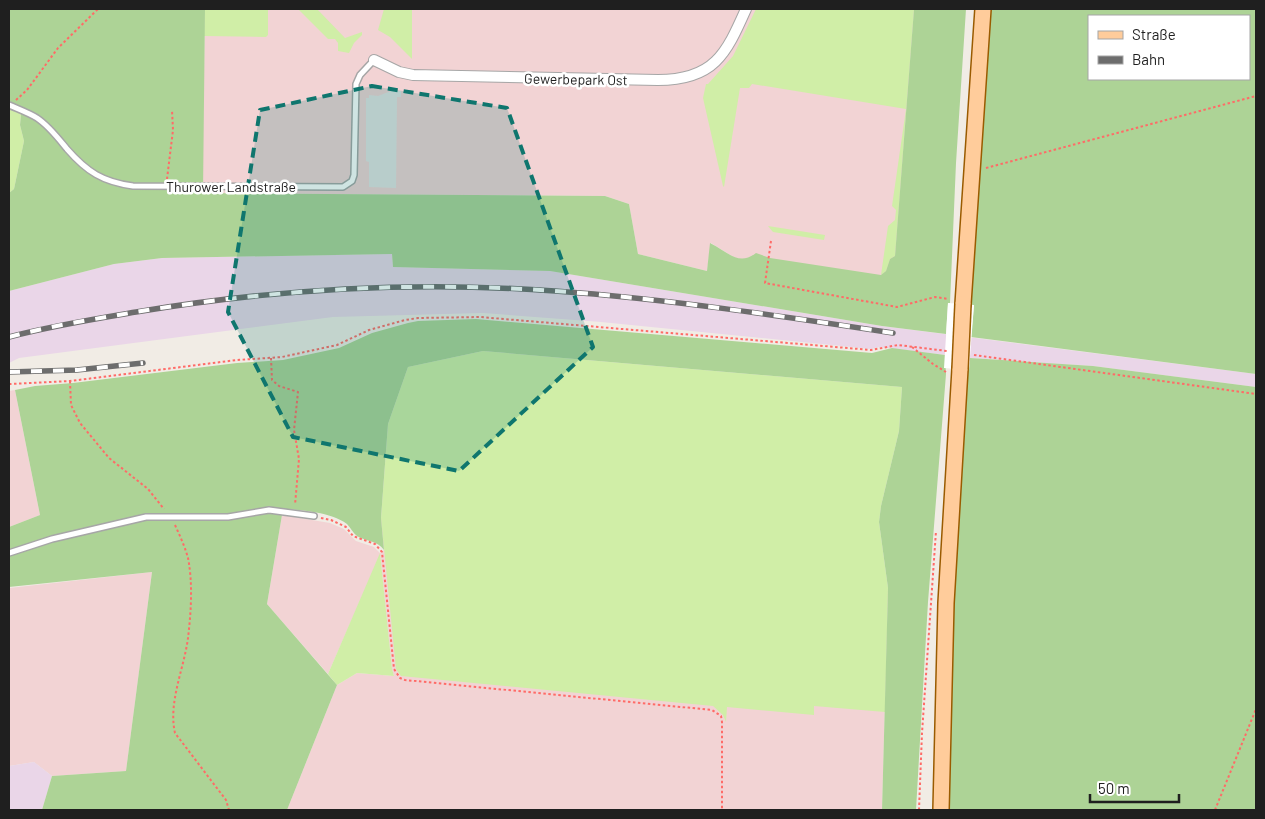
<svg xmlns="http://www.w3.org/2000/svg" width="1265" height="819" font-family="Barlow,sans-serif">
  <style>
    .commercial { fill: #f2d3d4 }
    .industrial { fill: #ead6e8 }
    .grass { fill: #d0eea7 }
    .forest { fill: #add396; fill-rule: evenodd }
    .parking { fill: #e3e3e3 }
    .pier { fill: #fff }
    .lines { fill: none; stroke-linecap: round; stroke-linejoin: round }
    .service-casing { stroke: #a6a6a6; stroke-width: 8 }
    .minor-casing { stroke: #a6a6a6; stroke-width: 12 }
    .primary-casing { stroke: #9a5b00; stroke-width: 18 }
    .path { stroke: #ff6b67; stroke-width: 2; stroke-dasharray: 2.5 2.5; stroke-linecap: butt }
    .service { stroke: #fff; stroke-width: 5 }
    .minor { stroke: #fff; stroke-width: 10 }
    .primary { stroke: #ffcc9b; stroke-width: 15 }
    .rail-casing { stroke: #6d6d6d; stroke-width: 5.5 }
    .rail { stroke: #fff; stroke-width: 4; stroke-dasharray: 11; stroke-linecap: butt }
    .primary-bridge-casing { stroke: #9a5b00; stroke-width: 18; stroke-linecap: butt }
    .primary-bridge { stroke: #ffcc9b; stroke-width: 15 }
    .marked { fill: #0f766e; fill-opacity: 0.2; stroke: #0f766e; stroke-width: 4; stroke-dasharray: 10 6; stroke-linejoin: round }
    .labels { text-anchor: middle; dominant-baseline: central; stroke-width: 5; stroke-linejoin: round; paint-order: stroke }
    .street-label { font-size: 14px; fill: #1f1f1f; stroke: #fff }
  </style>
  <rect width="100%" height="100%" fill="#f1ece5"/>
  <g class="commercial">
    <path d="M205,9H914L892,300L750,258L743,260L735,258L711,243L707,271L638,254L629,204L605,196L202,193Z"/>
    <path d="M15,390L40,515L9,527V391Z"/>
    <path d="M282,515L330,523L344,529L356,541L374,547L380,553L384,550L381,518L888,588L882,810H287L337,685L357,673L394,676L392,670L380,555L328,674L267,604Z"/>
    <path d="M152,572L126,771L52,776L34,762L9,766V588Z"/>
  </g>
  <g class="industrial">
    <path d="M392,254L393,267L550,271L882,326L1256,374V387L1093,366L970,358L879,347L871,349L601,322L483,313L333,317L19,358L9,363V291L114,264L162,258Z"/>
    <path d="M34,762L52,776L42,810H9V766Z"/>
  </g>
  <g class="grass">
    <path d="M205,9H268V35L266,37L204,36Z"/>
    <path d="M298,9H317L345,38L362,32V35L354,43L349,53L338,51V43L335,39H328Z"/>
    <path d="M384,9H412V59L390,37L378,30Z"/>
    <path d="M756,9H914L895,256L890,259L886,271L881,275L888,226L895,220L896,210L892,206L906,109L752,84L749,88H740L724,187L723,186L703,98L706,84H708L733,56Z"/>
    <path d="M9,109L21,114L20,125L24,141L14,189L9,193Z"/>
    <path d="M768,226L825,235L824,240L773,232Z"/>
    <path d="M483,351L902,387L899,431L881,506L879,522L888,588L885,712L814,706V715L727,707L726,722L723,715L713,706L401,676L396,669L381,518L388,424L408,367Z"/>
    <path d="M380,553L392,669L394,676L357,673L337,685L328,674Z"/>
  </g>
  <g class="forest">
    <path d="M9,9H205L203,193L605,196L629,204L638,254L707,271L710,243C727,251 738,267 756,253L770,258L881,275L886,271L890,259L895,256L914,9H966L956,163L950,303H948L946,334L882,326L550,271L393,267L392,254L162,258L114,264L9,291V193L14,189L24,141L20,125L21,114L19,106L9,101Z"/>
    <path d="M990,9H1256V374L971,337L974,305H970ZM1089,16H1249V79H1089Z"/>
    <path d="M476,319L872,353L892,348L945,355L946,374L928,602L916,810H882L888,588L879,522L881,506L899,431L902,387L483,351L408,367L388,424L381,518L384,550C377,540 367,542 357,536C353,533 351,528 347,524C331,512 302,510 283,509L267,604L337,685L287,810H42L52,776L126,771L152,572L9,587V527L40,515L15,390L35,386L73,383L237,363L283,360L339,348L372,333L408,323L418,321Z"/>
    <path d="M970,358L1093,366L1256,387V810H948L952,630L966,370H969Z"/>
  </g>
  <path class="parking" d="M391,91H401V97H397L396,188L369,187V162L366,161V98H369V95L378,96Z"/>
  <path class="pier" d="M948,303L974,305L969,370L944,368Z"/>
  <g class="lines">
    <g class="service-casing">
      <g id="service">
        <path d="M9,105C18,109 29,113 37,118C49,126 58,138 67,149C87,172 103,182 133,186L343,187L352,181L354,175L356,84L360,75L374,60"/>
        <path d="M9,553L52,539L146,517H228L269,510L314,516"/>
      </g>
    </g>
    <g class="minor-casing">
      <path id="minor" d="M374,60L399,72L413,75L658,80C714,80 726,54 746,9"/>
    </g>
    <g class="primary-casing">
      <g id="primary">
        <path d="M963,304L983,9"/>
        <path d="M941,810L946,603L960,369"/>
      </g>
    </g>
    <g class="path">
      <path d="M16,100L27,90L58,48L98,9"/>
      <path d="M986,168L1256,96"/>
      <path d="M167,179L173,130L172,110"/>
      <path d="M771,241L765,283L897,307L935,297L949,299"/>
      <path d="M912,347L933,364L946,372"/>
      <path d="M974,355L1256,394"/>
      <path d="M271,358L272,380L279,386L298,392L294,430L299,459L295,505"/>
      <path d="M70,381L71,405L80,423L109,458L148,489L164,509"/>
      <path d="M9,384L70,381L237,360L282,357L337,345L369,330L405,320L418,318L480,317L871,350L898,345L947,351"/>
      <path d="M321,518L331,520L346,527L353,536L375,544L382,552L394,669L400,678L405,680L712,710L721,716L722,722V810"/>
      <path d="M175,525C180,536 185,547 188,558C193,583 191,613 188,638C184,669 168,702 175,733L226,800L229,810"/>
      <path d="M919,810L922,733L936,531"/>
      <path d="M1215,810L1256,709"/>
    </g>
    <use href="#service" class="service"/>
    <use href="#minor" class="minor"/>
    <use href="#primary" class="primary"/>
    <g class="rail-casing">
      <g id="rail">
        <path d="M9,337C50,326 94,319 136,312C274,289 415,281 555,291C668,299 781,316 893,333"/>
        <path d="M9,372L77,370L143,363"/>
      </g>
    </g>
    <use href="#rail" class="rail"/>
    <g class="primary-bridge-casing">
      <path id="primary-bridge" d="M960,369L963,304"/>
    </g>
    <use href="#primary-bridge" class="primary-bridge"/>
  </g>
  <path class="marked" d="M372,86L507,108L593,347L459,471L293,437L228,312L260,110Z"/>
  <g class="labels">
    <g class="street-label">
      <text transform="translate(576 79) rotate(1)">Gewerbepark Ost</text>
      <text x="231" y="186">Thurower Landstraße</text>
    </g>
  </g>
  <rect width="1265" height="819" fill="none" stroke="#1f1f1f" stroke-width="20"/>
  <rect x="1088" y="15" width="162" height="65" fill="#ffffff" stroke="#a5a5a5"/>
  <rect x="1098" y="31" width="25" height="8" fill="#ffcc9b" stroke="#a5a5a5"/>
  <text x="1132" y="40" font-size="15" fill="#1f1f1f">Straße</text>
  <rect x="1098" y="56" width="25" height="8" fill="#6d6d6d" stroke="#a5a5a5"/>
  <text x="1132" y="65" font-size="15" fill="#1f1f1f">Bahn</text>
  <path d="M1090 794v8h89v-8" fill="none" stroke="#1f1f1f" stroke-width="2.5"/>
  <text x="1098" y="794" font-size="15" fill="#1f1f1f" stroke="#ffffff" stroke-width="4" paint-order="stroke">50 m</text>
</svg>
